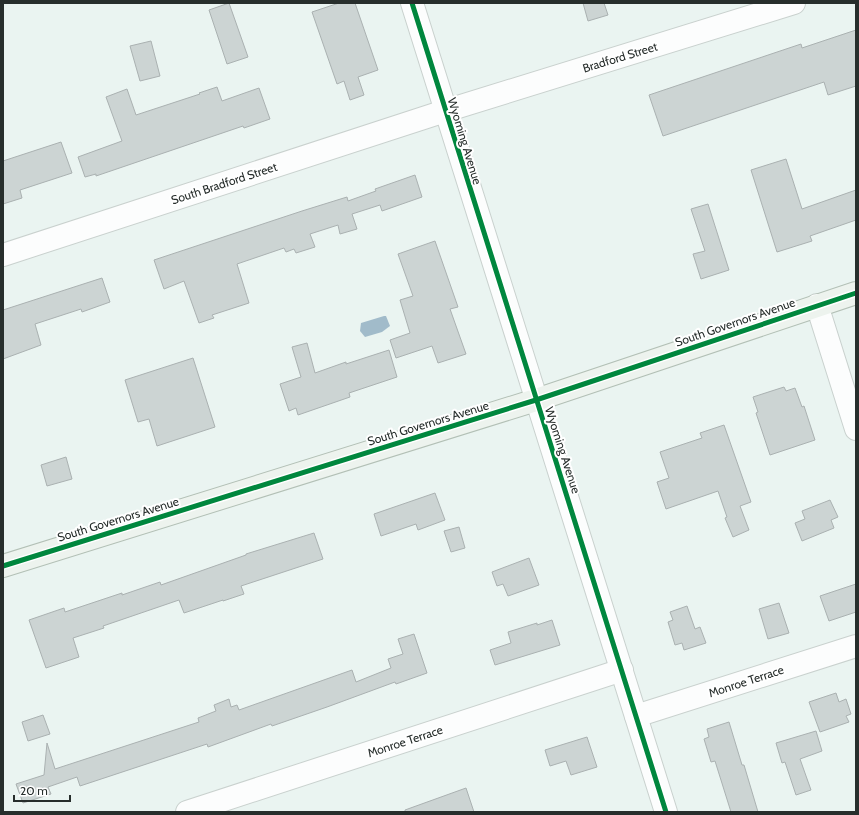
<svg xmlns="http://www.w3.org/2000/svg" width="859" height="815" font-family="Cabin,sans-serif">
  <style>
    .water { fill: #a1bbca }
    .building { fill: #ccd4d3; stroke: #aab1b1 }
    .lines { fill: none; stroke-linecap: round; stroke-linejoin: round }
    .minor-casing { stroke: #c9d1ce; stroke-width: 24 }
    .major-casing { stroke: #b3c0b6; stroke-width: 24 }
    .minor { stroke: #fcfdfd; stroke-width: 22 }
    .major { stroke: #edf3ee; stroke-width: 22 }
    .cycleway-casing { stroke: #fff; stroke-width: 8 }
    .cycleway { stroke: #00873e; stroke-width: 5 }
    .labels { text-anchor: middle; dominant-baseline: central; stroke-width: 4; stroke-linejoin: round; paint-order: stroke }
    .street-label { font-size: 12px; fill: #272e2c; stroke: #fff }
  </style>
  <rect width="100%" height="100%" fill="#eaf4f1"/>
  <path class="water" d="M384,316H386L390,326L382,332L365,337L360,331L361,323Z"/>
  <g class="building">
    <path d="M229,3L248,57L227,64L209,10Z"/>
    <path d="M339,3H355L378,70L358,77L364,95L350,100L344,81L337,84L312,12Z"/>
    <path d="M583,3H604L608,15L588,21Z"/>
    <path d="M856,30V86L828,95L824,82L663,136L649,95L801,44L802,48Z"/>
    <path d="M151,41L160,76L140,81L130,46Z"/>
    <path d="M217,87L222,101L259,88L270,119L244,128L243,126L96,176V174L85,177L78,157L122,141L106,97L127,89L136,115L200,94L199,93Z"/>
    <path d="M61,142L72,173L20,190L22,198L3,204V161Z"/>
    <path d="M786,159L802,209L856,190V220L810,236L812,241L777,252L751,170Z"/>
    <path d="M415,175L422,197L382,211L380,205L352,214L357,229L340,234L338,225L310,234L315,247L296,253L294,249L286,252L284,248L237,264L249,303L212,315L214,318L199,323L184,281L164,289L154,260L302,211L347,197L348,201L376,191L375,189Z"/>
    <path d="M708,204L729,270L701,279L693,254L705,251L691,209Z"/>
    <path d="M435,241L458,307L450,309L466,354L438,363L432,346L396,358L390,340L410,333L400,300L413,296L398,254Z"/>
    <path d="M102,278L110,302L82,312L81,309L35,324L41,345L3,359V310Z"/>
    <path d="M307,343L315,373L346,362V364L389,350L397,377L349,393L350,397L298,415L296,408L289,411L280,384L301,377L292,347Z"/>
    <path d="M193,358L215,427L157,446L149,419L138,422L125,380Z"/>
    <path d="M784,387L786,391L795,388L802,407L804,406L815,440L770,455L756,413L758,412L753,397Z"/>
    <path d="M724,425L751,502L740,506L749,530L733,537L725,518L727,517L718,491L666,509L657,482L669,478L660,452L702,438L700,433Z"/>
    <path d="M66,457L72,479L47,486L41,465Z"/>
    <path d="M435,493L445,520L418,530L416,524L381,536L374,514Z"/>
    <path d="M830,500L838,517L831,520L834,528L802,541L795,523L805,519L802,511Z"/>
    <path d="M459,527L465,548L451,552L444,531Z"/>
    <path d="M314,533L323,559L241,586L244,594L223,601V600L184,613L179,600L103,626L104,628L73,638L79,657L46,668L29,620L64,608L65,612L122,593V595L160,582L161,585L246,555V554Z"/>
    <path d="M529,558L539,585L508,596L503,584L497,586L492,572Z"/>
    <path d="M856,584V612L829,621L820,596Z"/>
    <path d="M779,603L789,633L768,639L759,609Z"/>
    <path d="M687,606L695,629L700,627L706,643L684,650L682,643L675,645L668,622L673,620L670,612Z"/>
    <path d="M552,620L560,645L495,665L490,650L511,643L508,632L537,623V625Z"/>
    <path d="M414,634L427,673L396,684L395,682L327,707L272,726L271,724L208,747L207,744L80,786L77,777L48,787L51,794L23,803L16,784L44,775L47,743L55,769L199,722L198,718L216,711L214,705L229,699L231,707L237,705L239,710L352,670L356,682L391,668L388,659L403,654L398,639Z"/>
    <path d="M836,693L839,702L846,699L851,714L846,716L849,722L820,732L809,702Z"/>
    <path d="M43,715L50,734L28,741L22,722Z"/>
    <path d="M729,722L742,765H744L758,812H731L715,761L711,762L704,739L709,737L707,729Z"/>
    <path d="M816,731L822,751L800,759L811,790L796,795L785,762L782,763L776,743Z"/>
    <path d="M587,737L597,767L571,775L566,761L550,766L545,750Z"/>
    <path d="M466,788L474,812H405V810Z"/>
  </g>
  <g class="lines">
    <g class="minor-casing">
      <g id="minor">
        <path d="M412,3L666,812"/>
        <path d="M3,255L445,111L794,3"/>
        <path d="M817,305L856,429"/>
        <path d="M636,716L856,646"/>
        <path d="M187,812L622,670"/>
      </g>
    </g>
    <g class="major-casing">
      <path id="major" d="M3,566L536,400L856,293"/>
    </g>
    <use href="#minor" class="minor"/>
    <use href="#major" class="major"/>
    <g class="cycleway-casing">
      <g id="cycleway">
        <path d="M412,3L666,812"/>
        <path d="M3,566L536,400L856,293"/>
      </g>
    </g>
    <use href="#cycleway" class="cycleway"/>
  </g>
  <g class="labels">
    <g class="street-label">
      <text transform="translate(620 57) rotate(-17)">Bradford Street</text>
      <text transform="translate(465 141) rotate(73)">Wyoming Avenue</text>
      <text transform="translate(224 183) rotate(-18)">South Bradford Street</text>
      <text transform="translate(735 322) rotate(-19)">South Governors Avenue</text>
      <text transform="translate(428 423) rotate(-17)">South Governors Avenue</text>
      <text transform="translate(563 450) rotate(72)">Wyoming Avenue</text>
      <text transform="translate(118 519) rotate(-17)">South Governors Avenue</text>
      <text transform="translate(746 681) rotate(-18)">Monroe Terrace</text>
      <text transform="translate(405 741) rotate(-18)">Monroe Terrace</text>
    </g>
  </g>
  <rect width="859" height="815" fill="none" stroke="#272e2c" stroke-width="8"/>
  <path d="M14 795v6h56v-6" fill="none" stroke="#272e2c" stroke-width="2"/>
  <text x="20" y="795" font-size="12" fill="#272e2c" stroke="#ffffff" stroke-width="3" paint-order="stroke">20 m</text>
</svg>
